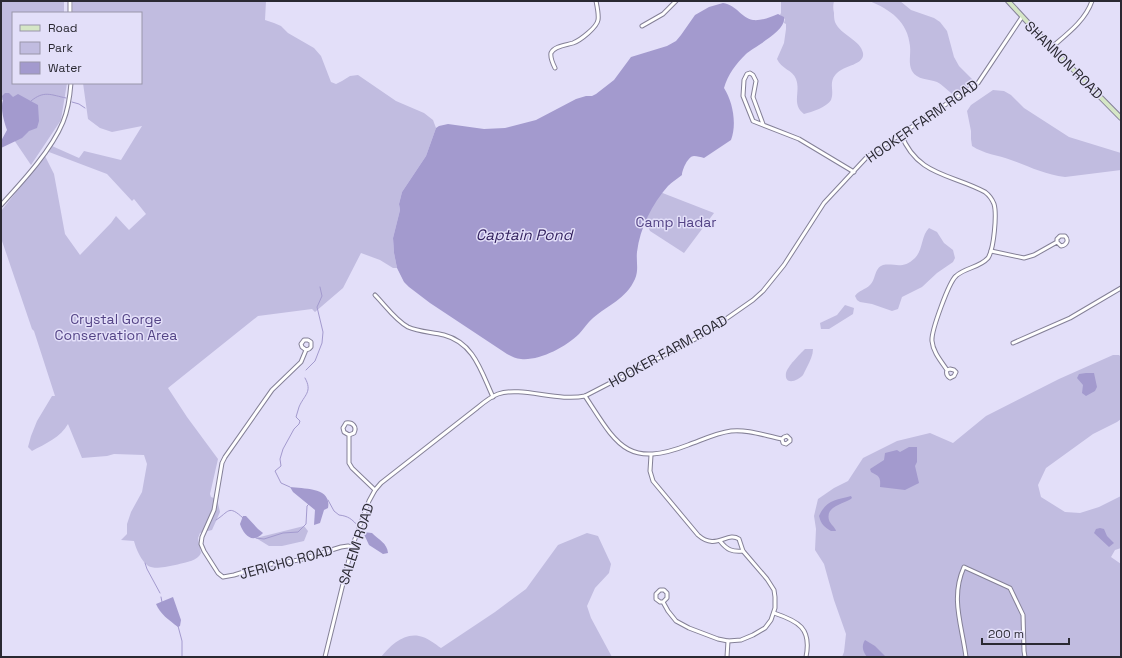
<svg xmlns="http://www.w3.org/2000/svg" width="1122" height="658" font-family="'Space Grotesk',sans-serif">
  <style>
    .green { fill: #c1bce0 }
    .water { fill: #a39ace }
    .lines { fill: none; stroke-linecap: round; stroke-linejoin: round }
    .stream { stroke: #a39ace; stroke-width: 1 }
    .street-casing { stroke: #848097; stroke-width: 5 }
    .secondary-casing { stroke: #848097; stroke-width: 6 }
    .street { stroke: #fff; stroke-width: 3 }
    .secondary { stroke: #d5e6c6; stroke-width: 4 }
    .labels { text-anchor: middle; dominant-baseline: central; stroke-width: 3; stroke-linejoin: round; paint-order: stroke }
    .street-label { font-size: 14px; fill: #2a2932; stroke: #e3dff9 }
    .park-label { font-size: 14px; fill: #544486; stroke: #e3dff9 }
    .water-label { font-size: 15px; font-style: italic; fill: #301e5c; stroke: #e3dff9 }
  </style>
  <rect width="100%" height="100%" fill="#e3dff9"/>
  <g class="green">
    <path d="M1,1H64V13H13V83H67L61,120L31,165L12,137L4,100H1Z"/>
    <path d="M73,1H266L265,20L274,23L281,26L288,33L314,48L321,56L331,82L336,84L342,81L350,76L358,75L396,101L424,113L433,120L436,128L426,156L402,192L399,204L400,210L393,238L394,253L397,268H393L380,260L361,253L343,288L315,312L312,309L258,316L168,388L187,417L218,459L210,494L211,497L217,499L220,512L212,530L200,533L198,538L201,553C199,557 196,559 191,561C184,563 158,570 151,567C143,565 136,549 134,541L121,540L127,534V524L131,512L142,492L147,464L144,455L114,454L107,456L82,458L68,424C61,437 45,444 32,451L28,447L31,436L37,421L52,396H55L34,331L32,329L1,238V211L45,156L54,174L65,234L80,255L111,223L116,216L129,230L146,214L134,199L132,201L107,174L49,152L52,146L79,158L84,151L121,160L142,126L112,132L100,128L88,119L83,83H141V13H73Z"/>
    <path d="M781,1H834C833,5 833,9 834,13C834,16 834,19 835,22C840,35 861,40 863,53C865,65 844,65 836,74C828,83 835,91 831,100C827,107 812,112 804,114C791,104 801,92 796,79C793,70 781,69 777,59L784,43L786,29V24L784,23L785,19L780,15L781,13Z"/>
    <path d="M869,1H900L911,10L934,18L940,22L947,31L954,57L959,66L974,81L961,92L954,95C948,91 943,85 937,82C929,79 917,80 912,71C908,63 911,55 910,46C908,22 890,9 869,1Z"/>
    <path d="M993,90L1004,91L1011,95L1024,108L1069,137L1121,153V170L1065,177C1045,175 1028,166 1011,160C998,155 984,154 972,146L971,139V131L967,111L971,105Z"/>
    <path d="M660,192L714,213L684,253L650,231L644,218Z"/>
    <path d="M929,228L937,232L944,243L953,250L955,258L953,262L937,273L922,287L902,297L898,309L892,311L872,304L860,302L857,300L855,296C859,290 865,290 870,285C876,280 874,268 883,265C896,263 902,270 915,258C923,250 921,236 929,228Z"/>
    <path d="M845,305L854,308L853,314L829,329H821L820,323L837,315Z"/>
    <path d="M805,349H813C813,355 810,361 807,367C806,369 804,373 803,375C798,381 784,386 786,373C787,367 800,354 805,349Z"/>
    <path d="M1113,355H1119L1121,357V419L1117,422L1093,434L1046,468L1038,485L1041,497L1065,512L1080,513L1099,507L1121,496V548L1115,550L1111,557L1121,564V657H842L844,652L846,634L834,600L824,564L815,550L816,529L814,516L818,499L834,488L848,481L863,458L897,441L930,433L953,443L986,416L1059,379Z"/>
    <path d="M304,526L308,531L304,541L282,546H269L256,538Z"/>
    <path d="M587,533L598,536L611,564L609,573L595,588L587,606L591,618L612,657H381C390,646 403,633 419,636C427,637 435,644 441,648L495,612L526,589L558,545Z"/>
  </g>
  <g class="water">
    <path d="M723,3C737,5 741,18 753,20C761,21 771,17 778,14L784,17C787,31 755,46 746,54C736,64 728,74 724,88C733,102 737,124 731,140L704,158C701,157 697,156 694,156C688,156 682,170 682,175C678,178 672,182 668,186C652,204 640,228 637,252C636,261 639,270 635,279C626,299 608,305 593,318C587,323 584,329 579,334C566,347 539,361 521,359C516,359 511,356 507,354L430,303L409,287L404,282L397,268L394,253L393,238L400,210L399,204L402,192L426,156L436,128L439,126L448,124L484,129L505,128L536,120L576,99L586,96H592L596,94L614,80L631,57L667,46L676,41L681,35L695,15L709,7Z"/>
    <path d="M5,93H9L13,97L18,94L38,105L39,121L37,128L29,131L22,138L1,148V141L7,130C4,122 0,108 3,100L2,96Z"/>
    <path d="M1086,373H1094L1097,387L1095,391L1086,396L1082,393L1083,385L1077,378L1079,374Z"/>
    <path d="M909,447H917V462L915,466L919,483L905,490L880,487C881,477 879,476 871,472L870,469L884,460L885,453L897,450L900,452Z"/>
    <path d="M290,487C304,489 332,487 328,508L324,510L320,523L314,525L315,510L293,492Z"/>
    <path d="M851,496L852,498C846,504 825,505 829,520C830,524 835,527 836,531H831C824,527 821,524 819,516C826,500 836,500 851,496Z"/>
    <path d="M243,516H246L258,529L263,533C253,544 244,536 240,524Z"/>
    <path d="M1100,528L1104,529L1107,536L1114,543L1109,547L1094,533L1096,529Z"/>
    <path d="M363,532L372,533C379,540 387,543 388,553L383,554L369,545Z"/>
    <path d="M173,597L181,620L180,626L178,627C169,620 160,614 156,604Z"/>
    <path d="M865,640L875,646L886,657H867C863,652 861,646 865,640Z"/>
  </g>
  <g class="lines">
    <g class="stream">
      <path d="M31,101C44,90 51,95 66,98"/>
      <path d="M72,102L79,104L85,108"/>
      <path d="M306,370L315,361L322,343L323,332L317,307L322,296L320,287"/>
      <path d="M290,487L281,483L275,471L281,466L280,459L283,449L294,429L299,424L300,421L296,417C297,414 298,410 299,407C304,395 313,392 305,378"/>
      <path d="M328,500L334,511L339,515C348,516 352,519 358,526"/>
      <path d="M216,520C229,512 228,504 243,518"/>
      <path d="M361,530L363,532"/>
      <path d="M256,538L264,539L283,533L298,532L306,524L307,506L309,504"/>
      <path d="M145,563L147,569L160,593"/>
      <path d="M161,597L162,602"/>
      <path d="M178,626L182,641V657"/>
    </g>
    <g class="street-casing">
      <g id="street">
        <path d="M70,13V1"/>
        <path d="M642,26L663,14L676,1"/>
        <path d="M1052,47C1067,34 1085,21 1092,1"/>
        <path d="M555,68C553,64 550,58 551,53C554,46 567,45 573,43C581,40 597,27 598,20C599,15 597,6 596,1"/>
        <path d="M763,124L753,97L756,81L753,75L750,73L747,74L744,80L743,96L753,121L799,139L854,172"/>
        <path d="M901,134C917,176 952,174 985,192C989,195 992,199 994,204C997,214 994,249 988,258C979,268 966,267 956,276C949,282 931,331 932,341C933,352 941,361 947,370C946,373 947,376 950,378L954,376L956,372L954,370L950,369L947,370"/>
        <path d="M1,205C22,182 51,151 63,122C68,110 70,96 71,83"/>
        <path d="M991,251L1024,258L1034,255L1057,242L1061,246C1067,245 1069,240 1065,236H1060L1057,239V242"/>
        <path d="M375,295C385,305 395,320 408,327C419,332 432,332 444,335C474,343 481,371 493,397"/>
        <path d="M1013,343L1070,318L1121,288"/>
        <path d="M306,350L302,347L301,344L304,340H308L311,342V347L309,349L306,350L301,362L272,390L225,457L222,463L214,510L202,537L201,544L204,551L218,573L223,577L234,575L266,565L299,560L341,547L348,546L352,547"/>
        <path d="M585,396C616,443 626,469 688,445C702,440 716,433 731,431C748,429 766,436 782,439L783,443L786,444L790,441V439L787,436L784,437L782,439"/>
        <path d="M349,435L344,432L343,428L346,423C353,422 357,427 354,433L349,435V463L352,468L375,490"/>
        <path d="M651,455L650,471L653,481L698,535C716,551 727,531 739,539L743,551L767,579L774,590L775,597V608L771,620L765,628L753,635L741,640L728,641L718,639L689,628L676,621L668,611L663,602L667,598V593L664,590H660L656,594V599L660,602H663"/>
        <path d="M720,541C727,550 732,552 743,551"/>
        <path d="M774,613C798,621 812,628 806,657"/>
        <path d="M325,657L352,547L369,501L375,490L381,483L477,408C483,403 490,397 498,394C521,386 558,402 585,396L703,335L753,300L763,291L784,265L824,203L866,158L877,150L978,83L1022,17"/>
        <path d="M727,657L728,641"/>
        <path d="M966,657C962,625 950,598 964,567L1010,588L1023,615L1024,651L1025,657"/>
      </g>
    </g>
    <g class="secondary-casing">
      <path id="secondary" d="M1008,1L1045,41L1121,118"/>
    </g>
    <use href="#street" class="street"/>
    <use href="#secondary" class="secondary"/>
  </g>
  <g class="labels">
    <g class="street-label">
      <text transform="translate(1064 60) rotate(45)">SHANNON ROAD</text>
      <text transform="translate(922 121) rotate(-35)">HOOKER FARM ROAD</text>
      <text transform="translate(668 351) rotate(-29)">HOOKER FARM ROAD</text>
      <text transform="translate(356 544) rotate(-72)">SALEM ROAD</text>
      <text transform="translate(286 562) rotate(-15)">JERICHO ROAD</text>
    </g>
    <g class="park-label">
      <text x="676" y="222">Camp Hadar</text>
      <text x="116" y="319">Crystal Gorge<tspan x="116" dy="16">Conservation Area</tspan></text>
    </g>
    <g class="water-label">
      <text x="524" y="234">Captain Pond</text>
    </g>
  </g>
  <rect width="1122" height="658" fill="none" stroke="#2a2932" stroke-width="4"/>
  <rect x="12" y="12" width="130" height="72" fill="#e3dff9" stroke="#9996a9"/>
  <rect x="20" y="25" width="20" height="6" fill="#d5e6c6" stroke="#9996a9"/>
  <text x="48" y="32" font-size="12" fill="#2a2932">Road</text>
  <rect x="20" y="42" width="20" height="12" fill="#c1bce0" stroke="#9996a9"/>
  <text x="48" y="52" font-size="12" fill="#2a2932">Park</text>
  <rect x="20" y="62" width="20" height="12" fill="#a39ace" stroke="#9996a9"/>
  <text x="48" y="72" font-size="12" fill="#2a2932">Water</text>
  <path d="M982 638v6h87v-6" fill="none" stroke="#2a2932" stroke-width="2"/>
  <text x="988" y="638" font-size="12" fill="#2a2932" stroke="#e3dff9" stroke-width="3" paint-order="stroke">200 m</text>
</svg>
